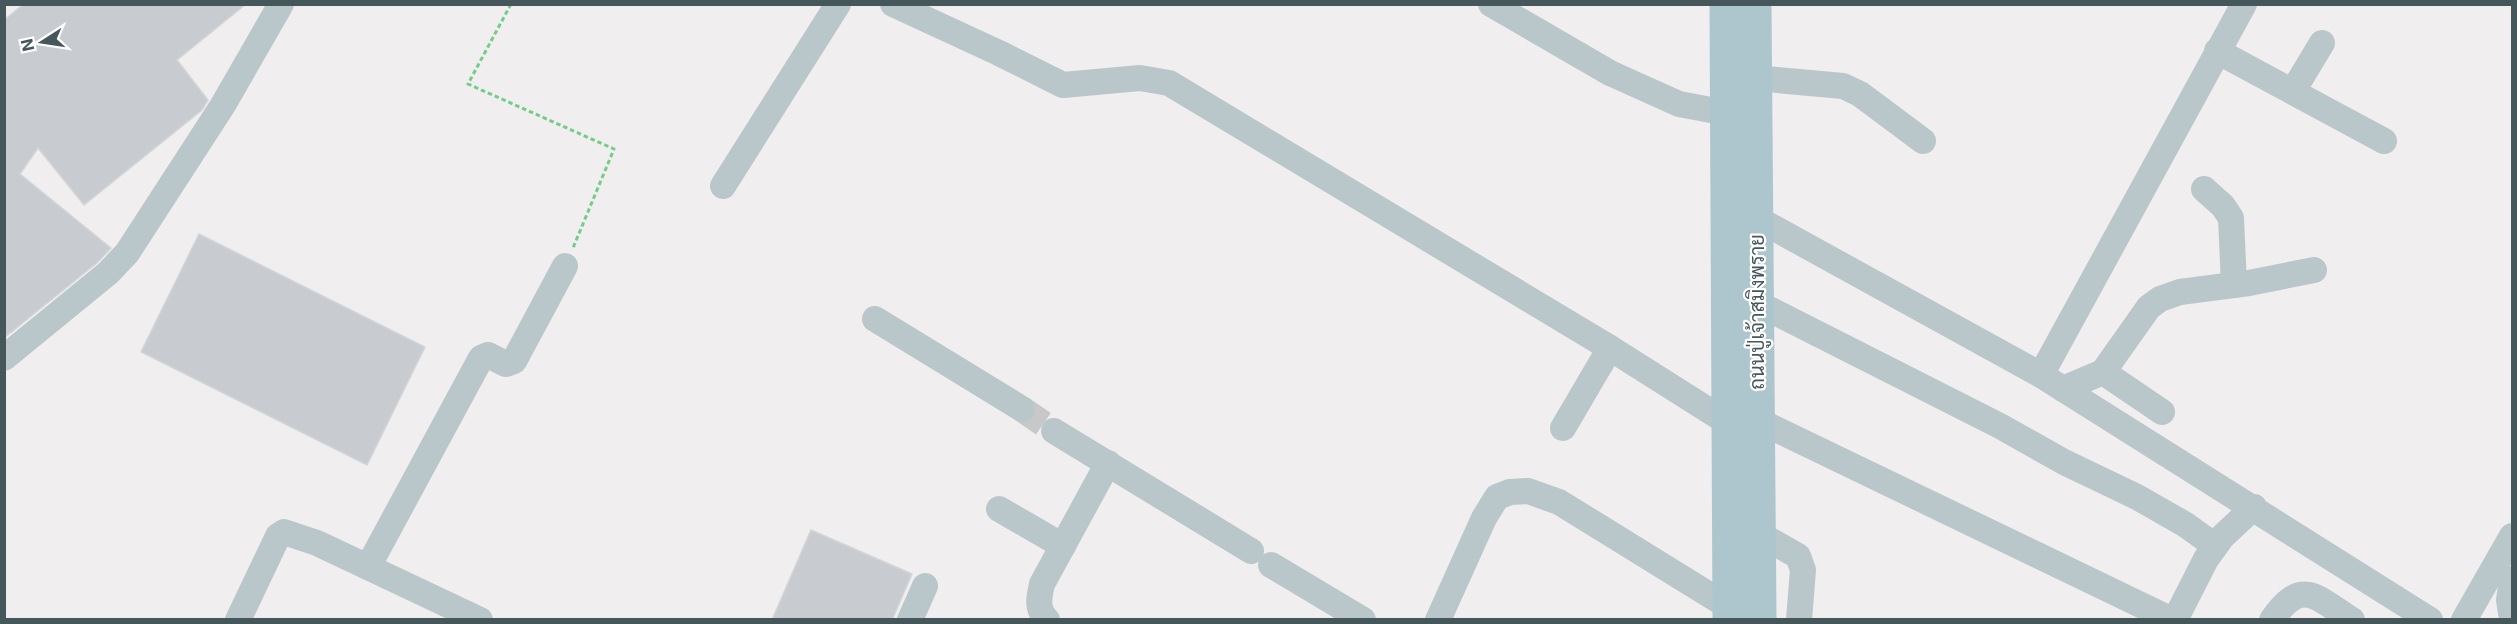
<svg xmlns="http://www.w3.org/2000/svg" width="2517" height="624" font-family="Inter,Sarabun,sans-serif">
  <style>
    .building { fill: #c8ccd0; stroke: #d2d6d9; stroke-width: 1.5 }
    .lines { fill: none; stroke-linecap: round; stroke-linejoin: round }
    .minor-tunnel { stroke: #c6c8c9; stroke-width: 26; stroke-dasharray: 26 13; stroke-linecap: butt }
    .path { stroke: #74cc88; stroke-width: 3; stroke-dasharray: 4.5 3; stroke-linecap: butt }
    .minor { stroke: #b9c7cb; stroke-width: 26 }
    .major { stroke: #adc6cd; stroke-width: 33 }
    .labels { text-anchor: middle; dominant-baseline: central; stroke-width: 4.5; stroke-linejoin: round; paint-order: stroke }
    .street-label { font-size: 20px; fill: #46575b; stroke: #fff }
  </style>
  <rect width="100%" height="100%" fill="#f0eeee"/>
  <g class="building">
    <path d="M24,4H246L177,60L208,100L202,110L84,205L38,148L20,174L111,248L98,262L4,338V20Z"/>
    <path d="M199,234L425,347L367,465L141,352Z"/>
    <path d="M811,530L912,574L892,620H772Z"/>
  </g>
  <g class="lines">
    <path class="minor-tunnel" d="M1022,409L1054,431"/>
    <path class="path" d="M511,4L468,84L614,149L573,248"/>
    <g class="minor">
      <path d="M893,4L999,53L1063,85L1140,78L1169,83L1610,348L1727,422"/>
      <path d="M1491,4L1610,73L1679,104L1727,113"/>
      <path d="M2217,51L2384,141"/>
      <path d="M1755,78L1843,86L1860,94L1923,141"/>
      <path d="M2293,91L2322,43"/>
      <path d="M723,186L838,4"/>
      <path d="M2204,189L2223,206L2231,218L2234,285"/>
      <path d="M1756,218L2041,375L2430,620"/>
      <path d="M1757,303L2000,426L2064,462L2137,497L2186,525L2215,546"/>
      <path d="M875,319L1022,409"/>
      <path d="M4,358L108,273L127,253L223,105L281,4"/>
      <path d="M2103,372L2162,412"/>
      <path d="M2041,375L2244,4"/>
      <path d="M2063,389L2103,372L2149,307L2160,299L2180,292L2249,283L2314,270"/>
      <path d="M1757,420L2172,620"/>
      <path d="M1563,428L1610,348"/>
      <path d="M1054,431L1251,551"/>
      <path d="M999,509L1063,546"/>
      <path d="M1759,534L1798,556L1803,570L1799,620"/>
      <path d="M1271,565L1363,620"/>
      <path d="M368,567L481,358L488,355L506,364L514,361L565,266"/>
      <path d="M2512,579L2509,600L2512,619"/>
      <path d="M238,620L278,536L284,532L317,543L480,620"/>
      <path d="M910,620L925,586"/>
      <path d="M1047,620C1036,609 1039,597 1042,584L1108,463"/>
      <path d="M1438,620L1484,518L1497,497L1510,492L1528,491L1559,502L1729,607"/>
      <path d="M2175,620L2206,559L2222,537L2254,507"/>
      <path d="M2272,620C2302,576 2317,598 2352,620"/>
      <path d="M2464,620L2512,536"/>
    </g>
    <g class="major">
      <path d="M1726,4L1729,620"/>
      <path d="M1755,4L1760,620"/>
    </g>
  </g>
  <g class="labels">
    <g class="street-label">
      <text transform="translate(1757 312) rotate(-90)">ถนนปู่เจ้าสมิงพราย</text>
    </g>
  </g>
  <rect width="2517" height="624" fill="none" stroke="#46575b" stroke-width="12"/>
  <g transform="translate(42 42) rotate(258)" stroke="#ffffff" stroke-width="4.5" paint-order="stroke">
  <path d="M0-4.5L10 22L0 15L-10 22Z" fill="#46575b"/>
  <text y="-9" font-size="16" font-weight="bold" text-anchor="middle" fill="#46575b">N</text>
  </g>
</svg>
